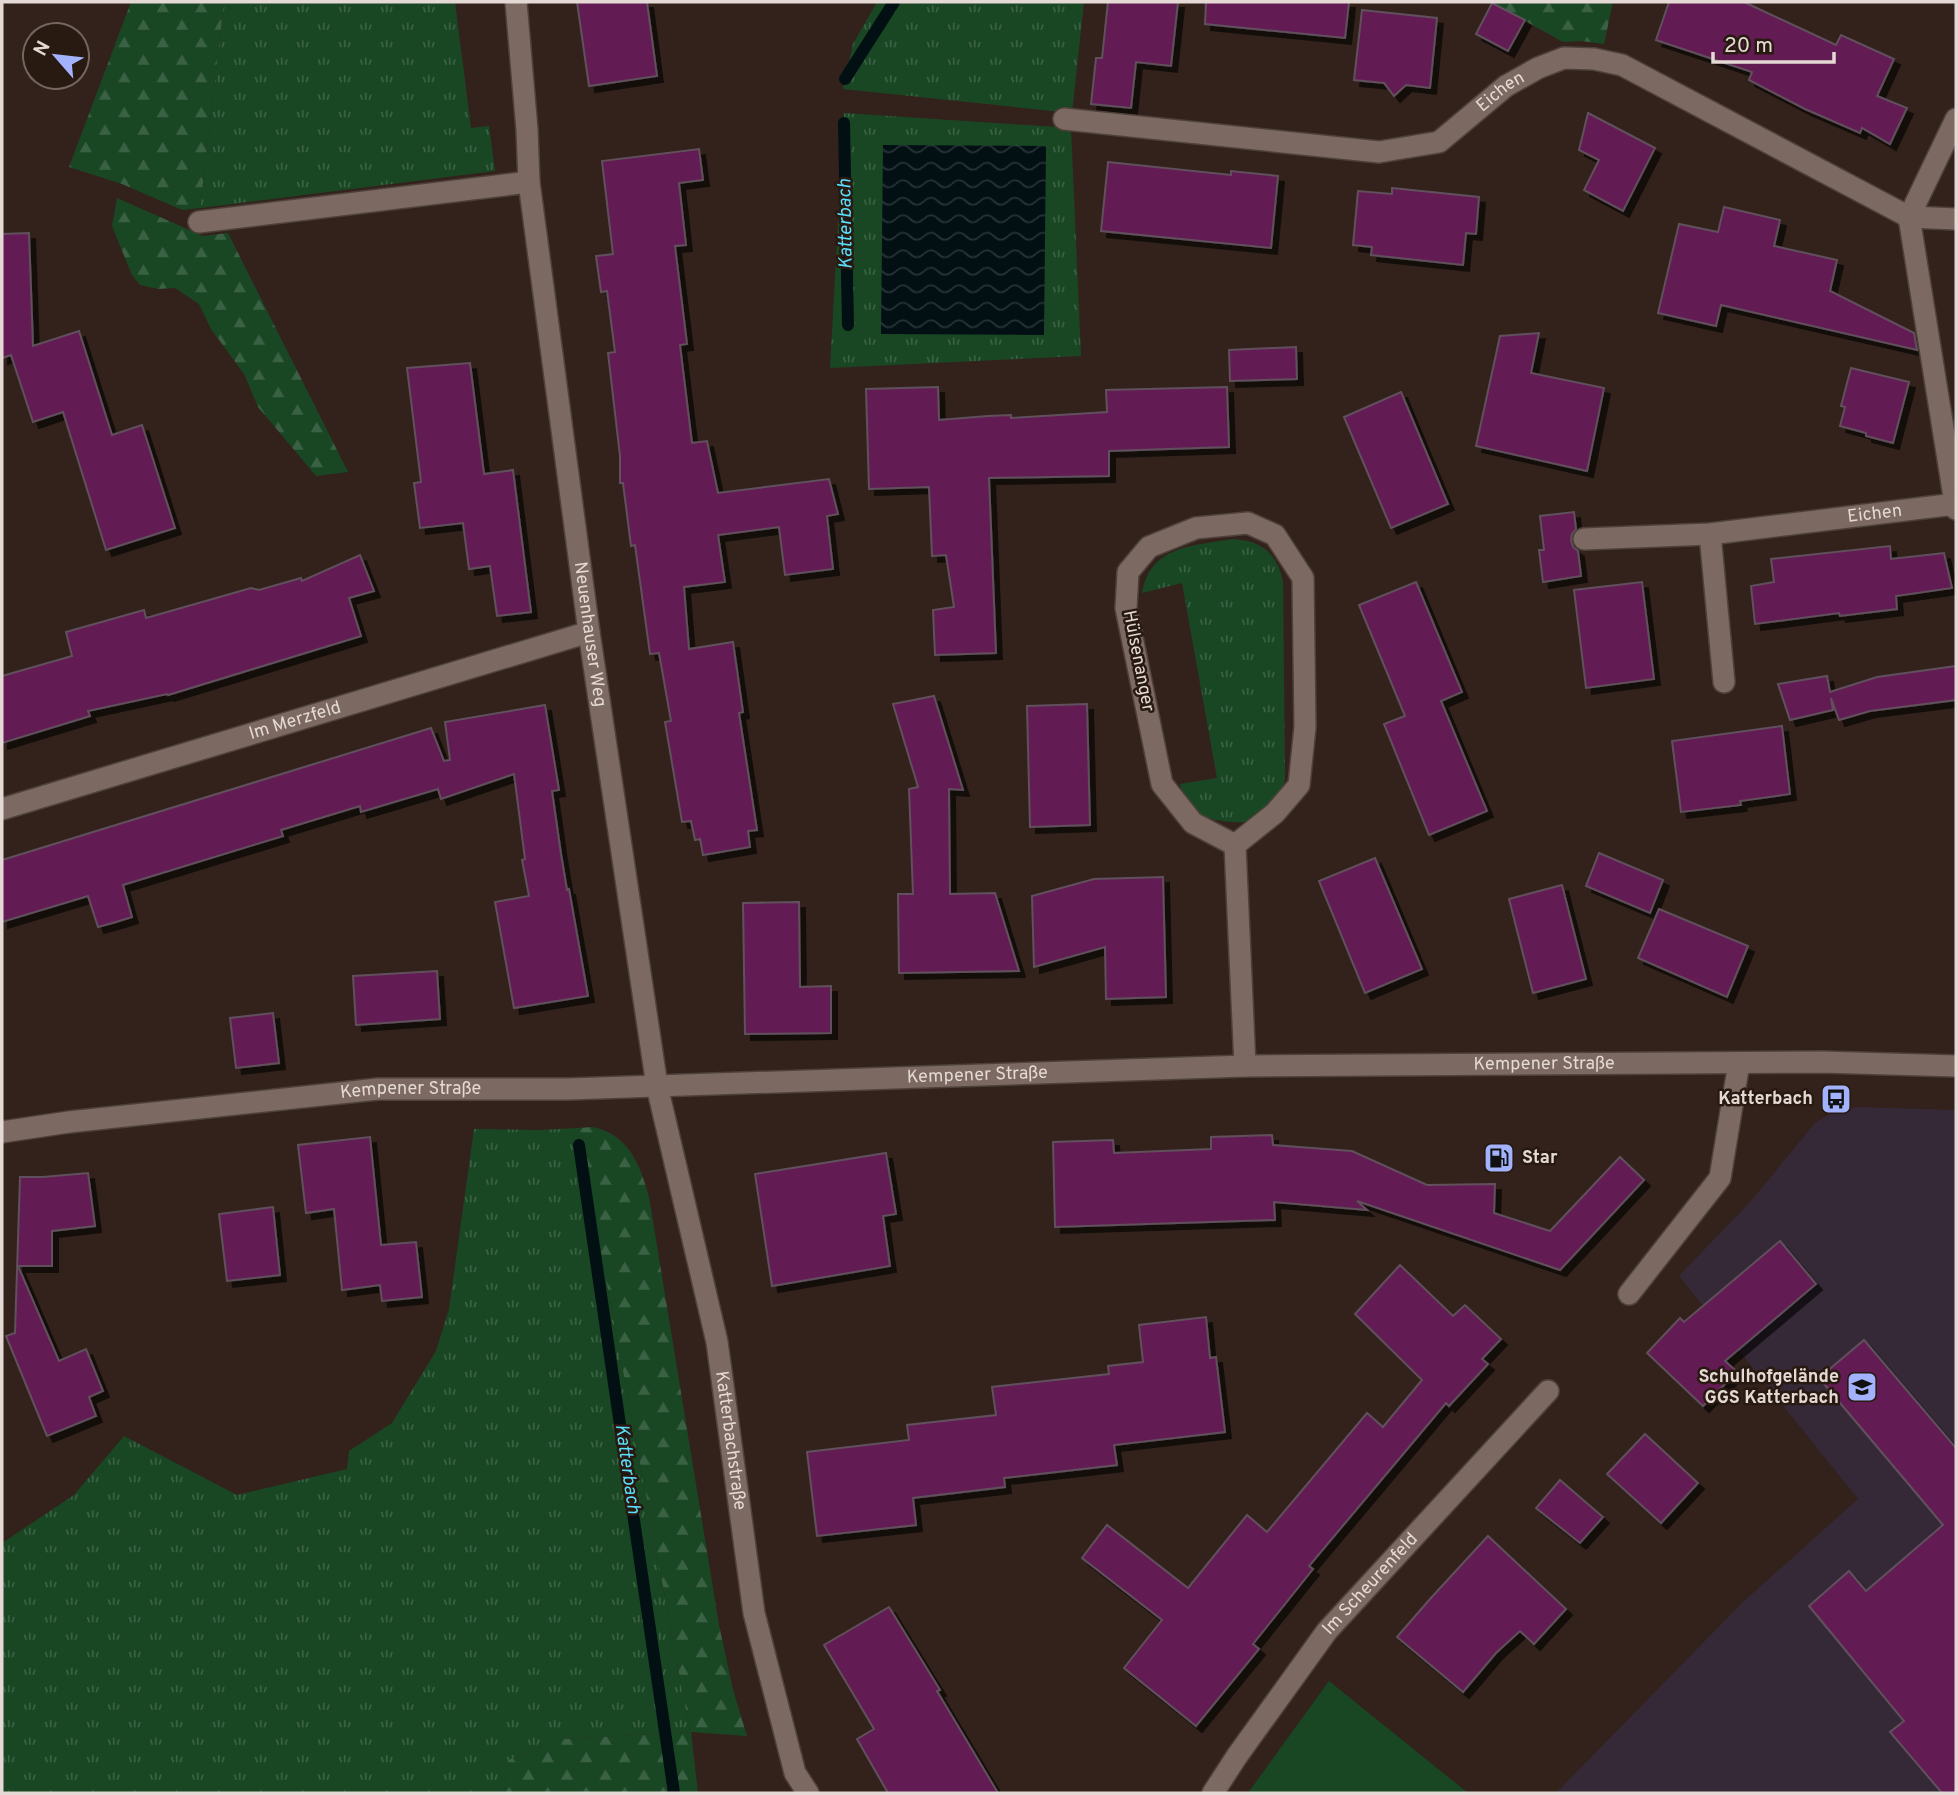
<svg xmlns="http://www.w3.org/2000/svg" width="1958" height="1795" font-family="Overpass,sans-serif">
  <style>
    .education { fill: #352937 }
    .grass { fill: url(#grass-tufts) }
    .forest { fill: url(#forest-firs) }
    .green { fill: #194724 }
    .water { fill: url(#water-waves) }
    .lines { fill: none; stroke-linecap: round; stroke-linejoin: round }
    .stream { stroke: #021014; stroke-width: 12 }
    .building { fill: #641c53; stroke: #60505b; stroke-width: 2; filter: url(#shadow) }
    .street-casing { stroke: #4e413b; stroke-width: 24 }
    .secondary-casing { stroke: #4e413b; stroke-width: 24 }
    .street { stroke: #7c6961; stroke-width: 21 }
    .secondary { stroke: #7c6961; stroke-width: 21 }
    .labels { text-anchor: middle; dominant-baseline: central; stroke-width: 5; stroke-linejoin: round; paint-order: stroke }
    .street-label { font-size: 18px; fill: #e4d9d4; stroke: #281911 }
    .poi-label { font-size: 18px; font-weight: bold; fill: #e4d9d4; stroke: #281911; text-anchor: end }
    .water-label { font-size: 19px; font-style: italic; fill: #5adffd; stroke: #281911 }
  </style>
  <defs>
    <pattern id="grass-tufts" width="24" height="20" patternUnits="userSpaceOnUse" patternTransform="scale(1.75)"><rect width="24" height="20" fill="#194724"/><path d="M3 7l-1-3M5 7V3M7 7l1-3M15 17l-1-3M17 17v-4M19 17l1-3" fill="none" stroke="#3a6143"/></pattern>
    <pattern id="forest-firs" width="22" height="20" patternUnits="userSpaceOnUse" patternTransform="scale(1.75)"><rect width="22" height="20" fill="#194724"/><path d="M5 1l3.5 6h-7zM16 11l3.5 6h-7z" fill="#3a6143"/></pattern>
    <pattern id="water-waves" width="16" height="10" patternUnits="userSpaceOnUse" patternTransform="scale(1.75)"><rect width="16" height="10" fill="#021014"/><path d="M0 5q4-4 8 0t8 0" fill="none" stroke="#273235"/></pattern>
    <filter id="shadow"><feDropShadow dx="6" dy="6" stdDeviation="0" flood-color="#0009"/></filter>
  </defs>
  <rect width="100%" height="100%" fill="#32221b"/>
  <path class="education" d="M1857,1107L1956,1110V1793H1556L1743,1602L1858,1499L1679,1276L1751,1201L1815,1123L1831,1113Z"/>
  <g class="grass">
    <path d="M224,2H455L471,128L489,126L495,171L200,208Z"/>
    <path d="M877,2H1084L1072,113L843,89L853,44Z"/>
    <path d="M844,113L1071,128L1081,356L830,368Z"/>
    <path d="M1233,539C1262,541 1277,553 1283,582L1285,779C1282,792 1277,798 1268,807C1264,810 1260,815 1256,818C1250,822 1241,823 1234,822C1206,821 1188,813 1180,784L1217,778L1182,583L1142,593C1151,545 1193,546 1233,539Z"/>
    <path d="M578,1128L690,1732L562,1739L508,1760L504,1793H2V1543L74,1495L124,1436L237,1495L347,1469L349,1451L392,1423L436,1351L449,1309L474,1129L540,1130Z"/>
  </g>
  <g class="forest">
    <path d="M131,2H224L200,208L182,210L122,184L69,167Z"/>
    <path d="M1491,2H1613L1604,44L1581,41L1563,42Z"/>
    <path d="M117,198L203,236L228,233L348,472L316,476L258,407L244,374L211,329L199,304L175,288L158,289L140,285L132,275L112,226Z"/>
    <path d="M592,1127C629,1134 640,1165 649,1197L719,1625L733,1690L747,1736L691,1732L698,1793H504L508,1760L562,1739L690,1732L578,1128Z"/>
  </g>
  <path class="green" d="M1329,1681L1468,1793H1248Z"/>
  <path class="water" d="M883,145L1046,146L1044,335L881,334Z"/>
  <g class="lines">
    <g class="stream">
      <path d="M845,79L894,2"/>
      <path d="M844,123L848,325"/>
      <path d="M579,1145L674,1793"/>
    </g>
  </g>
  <g class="building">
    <path d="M577,2H647L657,76L589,86Z"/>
    <path d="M1108,2H1178L1171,66L1136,62L1131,108L1091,104L1096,58H1102Z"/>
    <path d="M1206,2H1349L1345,38L1205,24Z"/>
    <path d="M1669,2H1744L1836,45L1841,35L1894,59L1877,96L1907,108L1890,144L1862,128L1860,133L1805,109L1749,80L1752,72L1656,40Z"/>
    <path d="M1492,3L1525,20L1508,51L1476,34Z"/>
    <path d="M1362,10L1437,18L1430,88L1406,85L1394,96L1384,83L1354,80Z"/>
    <path d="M1588,113L1655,148L1623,211L1584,190L1599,160L1579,150Z"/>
    <path d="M699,149L703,180L679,183L686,245L675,246L687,344L680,345L692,443L707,441L718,493L829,479L838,514L827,516L833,569L785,575L779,527L718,535L725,582L684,587L689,649L733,642L743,712L739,713L757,830L748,831L750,847L703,855L700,839L695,840L691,821L682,822L665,722L671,721L659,653L650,654L635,545L631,546L623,483H620V456L608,353L615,352L607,291L601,292L596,256L613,254L602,161Z"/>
    <path d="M1108,162L1231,175V171L1278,176L1271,248L1101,231Z"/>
    <path d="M1392,188L1479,197L1476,234L1466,233L1463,265L1371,255L1372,247L1353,245L1358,191L1392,194Z"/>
    <path d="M1724,207L1780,220L1774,246L1837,260L1830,291L1914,333L1917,350L1721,305L1716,326L1658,313L1679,224L1718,232Z"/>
    <path d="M29,233L33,346L79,331L112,435L142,425L175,528L106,550L63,412L33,422L11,355L2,358V234Z"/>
    <path d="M1539,333L1531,373L1604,388L1587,471L1476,446L1500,336Z"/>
    <path d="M1296,347L1297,379L1230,381L1229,350Z"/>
    <path d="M470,363L484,474L513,470L531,612L497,616L490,566L469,569L463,523L420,528L414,483L421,482L407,368Z"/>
    <path d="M1851,368L1909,382L1893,443L1866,436V433L1840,426L1845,407L1841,406Z"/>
    <path d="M938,387L939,420L988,416L1011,415V418L1107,412L1106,390L1227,387L1229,447L1109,451V476L989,478L996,653L935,655L933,610L954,607L946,555L932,556L929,487L869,489L866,389Z"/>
    <path d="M1401,392L1448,504L1391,528L1344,417Z"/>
    <path d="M1574,512L1576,529L1572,534L1571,540L1573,547L1578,551L1581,576L1543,582L1539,550H1544L1540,516Z"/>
    <path d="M1890,546L1891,559L1944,553L1952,588L1896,596L1897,609L1840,616L1839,613L1755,624L1751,586L1774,582L1771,559Z"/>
    <path d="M360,555L374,591L349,598L361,636L168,695L167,694L88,711L90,716L2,743V676L72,656L66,632L144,610L146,618L251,588L259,590L301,578L302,581Z"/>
    <path d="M1416,582L1462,692L1441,701L1487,811L1429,835L1384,724L1405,716L1359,605Z"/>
    <path d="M1642,582L1654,679L1586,688L1574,590Z"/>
    <path d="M1956,666V700L1870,711L1839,720L1831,698L1833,710L1790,720L1778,684L1827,676L1830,692L1877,677Z"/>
    <path d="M934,696L963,790L949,789L950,894L995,893L1019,971L899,973L898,894H913L909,789L918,787L893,704Z"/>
    <path d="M1087,704L1090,825L1030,827L1027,706Z"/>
    <path d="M545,705L559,790L552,791L561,854L567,890L569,889L588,996L514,1008L495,902L529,896L522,860L525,859L514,774L441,799L438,789L361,812L360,806L281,830L283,836L123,885L132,917L116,922L98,927L88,896L2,922V860L431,728L444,761L450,760L445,722Z"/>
    <path d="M1782,726L1790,794L1740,801L1741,805L1681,812L1672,741Z"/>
    <path d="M1599,853L1663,880L1650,913L1586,886Z"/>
    <path d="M1375,858L1422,969L1365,993L1319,881Z"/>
    <path d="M1163,877L1166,997L1106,999L1105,947L1034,967L1032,896L1094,879Z"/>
    <path d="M1562,885L1586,979L1533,993L1509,899Z"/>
    <path d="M799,902L800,987L831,986V1033L745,1034L743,903Z"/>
    <path d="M1659,909L1748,946L1727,997L1638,958Z"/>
    <path d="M437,971L440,1019L356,1025L353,976Z"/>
    <path d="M273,1013L279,1063L236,1068L230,1018Z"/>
    <path d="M1272,1135L1273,1145L1352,1151L1427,1185L1495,1184L1494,1213L1550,1231L1620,1157L1644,1180L1560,1270L1357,1201L1367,1210L1274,1202L1275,1220L1055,1227L1053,1142L1113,1140L1114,1153L1211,1149V1137Z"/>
    <path d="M370,1137L381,1245L416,1242L422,1297L382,1301L380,1285L342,1290L334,1209L306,1213L298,1145Z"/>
    <path d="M886,1153L896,1214L883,1216L890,1266L772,1286L755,1174Z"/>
    <path d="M88,1173L95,1226L52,1231V1266H18L59,1361L86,1349L103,1391L89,1397L96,1416L47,1436L6,1336L15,1333L20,1177H43Z"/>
    <path d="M273,1207L280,1275L227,1281L219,1214Z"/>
    <path d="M1780,1241L1816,1284L1725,1361L1737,1372L1703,1406L1647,1353L1680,1318L1684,1322Z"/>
    <path d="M1400,1265L1453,1316L1465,1305L1501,1339L1482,1359L1488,1364L1449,1406L1446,1403L1309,1566L1313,1569L1253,1644L1259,1649L1196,1726L1124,1668L1162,1620L1082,1558L1107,1525L1188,1588L1247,1515L1267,1532L1367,1413L1383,1427L1422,1380L1355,1314Z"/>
    <path d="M1206,1317L1210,1358L1216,1357L1225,1432L1114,1445L1117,1465L1004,1478L1005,1487L913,1498L916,1525L817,1536L807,1452L909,1440L907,1425L996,1415L992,1387L1109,1374L1108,1366L1143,1362L1139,1325Z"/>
    <path d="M1864,1340L1956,1448V1793H1942L1890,1732L1904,1721L1809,1606L1849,1571L1866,1591L1943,1525L1819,1378Z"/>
    <path d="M1645,1434L1698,1483L1661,1523L1607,1474Z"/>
    <path d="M1560,1480L1603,1517L1580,1543L1536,1508Z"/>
    <path d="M1488,1536L1566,1609L1534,1644L1520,1631L1496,1653L1463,1692L1397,1637L1430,1599Z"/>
    <path d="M889,1607L940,1690L937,1691L998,1793H888L857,1739L874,1729L824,1645Z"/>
  </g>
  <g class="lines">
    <g class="street-casing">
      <g id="street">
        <path id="s1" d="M516,2L527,130L529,182L589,632L657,1086L717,1342L754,1613L795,1773L808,1793"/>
        <path id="s2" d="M1064,119L1379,152L1439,142L1506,86L1538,68L1564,58L1594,59L1622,65L1909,217L1956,219"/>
        <path d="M1956,119L1909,217L1956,509"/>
        <path d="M199,222L529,182"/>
        <path d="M1710,534L1724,682"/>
        <path id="s3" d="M1584,539L1710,534L1955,504"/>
        <path id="s4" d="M2,809L589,632"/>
        <path d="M1235,845L1193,823L1162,784L1126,608L1128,572L1149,547L1196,528L1248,523L1275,535L1303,578L1305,727L1299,785L1275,813L1235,845L1245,1066"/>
        <path d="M1629,1294L1720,1178L1739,1063"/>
        <path id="s5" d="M1213,1793L1237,1756L1327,1631L1548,1391"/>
      </g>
    </g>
    <g class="secondary-casing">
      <g id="secondary">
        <path id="s6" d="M2,1132L69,1122L378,1089H569L1245,1066L1822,1062L1956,1066"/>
      </g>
    </g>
    <use href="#street" class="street"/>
    <use href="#secondary" class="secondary"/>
  </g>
  <defs>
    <g id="bus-square" transform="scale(1.575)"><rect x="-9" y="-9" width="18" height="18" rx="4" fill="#a2b2fd" stroke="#281911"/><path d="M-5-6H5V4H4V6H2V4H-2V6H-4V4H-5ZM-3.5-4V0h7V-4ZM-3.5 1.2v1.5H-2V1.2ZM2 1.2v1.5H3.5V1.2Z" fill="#111"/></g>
    <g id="fuel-square" transform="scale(1.575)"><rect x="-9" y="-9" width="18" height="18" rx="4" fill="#a2b2fd" stroke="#281911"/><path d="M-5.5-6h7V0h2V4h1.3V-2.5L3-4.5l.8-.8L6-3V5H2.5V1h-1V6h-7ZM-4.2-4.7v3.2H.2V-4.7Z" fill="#111"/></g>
    <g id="school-square" transform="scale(1.575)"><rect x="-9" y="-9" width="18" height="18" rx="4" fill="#a2b2fd" stroke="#281911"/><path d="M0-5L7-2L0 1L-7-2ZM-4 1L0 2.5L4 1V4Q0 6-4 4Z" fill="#111"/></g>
  </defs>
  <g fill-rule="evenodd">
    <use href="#bus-square" x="1836" y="1099"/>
    <use href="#fuel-square" x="1499" y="1158"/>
    <use href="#school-square" x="1862" y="1387"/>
  </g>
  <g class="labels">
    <g class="street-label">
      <text stroke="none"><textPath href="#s2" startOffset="457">Eichen</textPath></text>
      <text stroke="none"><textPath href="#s3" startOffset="292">Eichen</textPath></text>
      <text stroke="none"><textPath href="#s1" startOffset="637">Neuenhauser Weg</textPath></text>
      <text transform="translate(1138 661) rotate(79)">Hülsenanger</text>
      <text stroke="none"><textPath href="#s4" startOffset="306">Im Merzfeld</textPath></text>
      <text stroke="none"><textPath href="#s6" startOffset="1545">Kempener Straße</textPath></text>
      <text stroke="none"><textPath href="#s6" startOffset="978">Kempener Straße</textPath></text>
      <text stroke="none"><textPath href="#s6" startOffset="411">Kempener Straße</textPath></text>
      <text stroke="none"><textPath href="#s1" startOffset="1456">Katterbachstraße</textPath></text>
      <text stroke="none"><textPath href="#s5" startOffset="262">Im Scheurenfeld</textPath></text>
    </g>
    <g class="poi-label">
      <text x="1813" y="1099">Katterbach</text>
      <text x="1522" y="1158" text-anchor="start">Star</text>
      <text x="1839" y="1377">Schulhofgelände<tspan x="1839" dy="21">GGS Katterbach</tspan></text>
    </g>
    <g class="water-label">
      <text transform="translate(846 224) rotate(-91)">Katterbach</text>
      <text transform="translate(627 1469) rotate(82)">Katterbach</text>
    </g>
  </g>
  <rect width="1958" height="1795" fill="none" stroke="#e4d9d4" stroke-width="7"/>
  <g transform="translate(56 56) rotate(298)"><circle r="33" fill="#281911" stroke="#73665f" stroke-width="2"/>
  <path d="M0-5L12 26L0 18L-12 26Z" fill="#a2b2fd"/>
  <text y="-10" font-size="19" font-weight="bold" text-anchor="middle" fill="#e4d9d4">N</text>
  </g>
  <path d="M1713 52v10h121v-10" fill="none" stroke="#e4d9d4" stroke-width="3.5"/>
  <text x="1724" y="52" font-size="21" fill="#e4d9d4" stroke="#281911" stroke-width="5" paint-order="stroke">20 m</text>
</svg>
